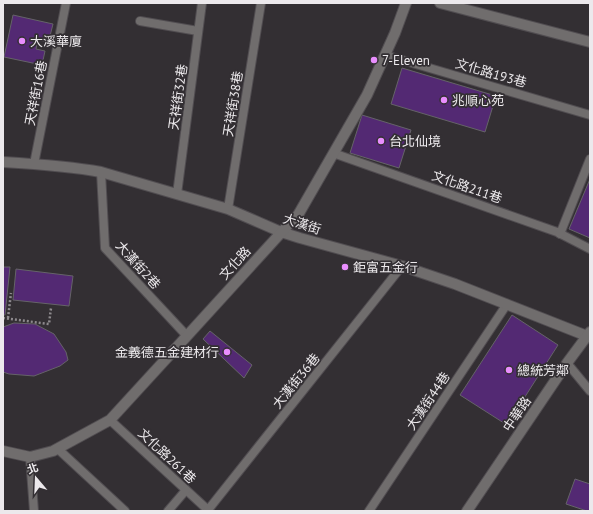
<svg xmlns="http://www.w3.org/2000/svg" width="593" height="514" font-family="'PT Sans','Noto Sans TC',sans-serif">
  <style>
    .building { fill: #532973; stroke: #656368 }
    .lines { fill: none; stroke-linecap: round; stroke-linejoin: round }
    .service-casing { stroke: #514d51; stroke-width: 10 }
    .minor-casing { stroke: #514d51; stroke-width: 12 }
    .tertiary-casing { stroke: #514d51; stroke-width: 12 }
    .path { stroke: #8e8a8e; stroke-width: 2.5; stroke-dasharray: 2 2; stroke-linecap: butt }
    .service { stroke: #706d6d; stroke-width: 8 }
    .minor { stroke: #706d6d; stroke-width: 10 }
    .tertiary { stroke: #706d6d; stroke-width: 10 }
    .poi-dot { fill: #e98efe; stroke: #332f33; stroke-width: 1.5 }
    .labels { text-anchor: middle; dominant-baseline: central; stroke-width: 3.5; stroke-linejoin: round; paint-order: stroke }
    .poi-label { font-size: 13px; fill: #ece9ec; stroke: #332f33; text-anchor: start }
    .street-label { font-size: 13px; fill: #ece9ec; stroke: #332f33 }
  </style>
  <rect width="100%" height="100%" fill="#332f33"/>
  <g class="building">
    <path d="M13,15L53,24L50,36L47,42L38,40L36,49L45,51L42,65L4,57Z"/>
    <path d="M402,68L496,96L485,132L391,104Z"/>
    <path d="M362,115L411,130L399,168L350,153Z"/>
    <path d="M590,179V238L569,229Z"/>
    <path d="M3,267H10L5,315H3Z"/>
    <path d="M16,269L73,276L69,306L13,300Z"/>
    <path d="M512,315L558,345L507,425L460,395Z"/>
    <path d="M14,323L35,324L54,334L66,352L68,360L60,366L34,376L9,374L3,372V327Z"/>
    <path d="M210,331L252,365L244,378L203,339Z"/>
    <path d="M575,479L590,484V511H587L566,504Z"/>
  </g>
  <g class="lines">
    <g class="service-casing">
      <g id="service">
        <path d="M140,21L198,31"/>
        <path d="M385,55L590,115"/>
        <path d="M333,153L557,232L590,249"/>
        <path d="M34,164L66,3"/>
        <path d="M101,172L105,248L187,336"/>
        <path d="M177,194L202,3"/>
        <path d="M228,209L261,3"/>
        <path d="M560,234L590,159"/>
        <path d="M567,363L590,391"/>
        <path d="M110,420L209,511"/>
        <path d="M58,449L125,511"/>
        <path d="M30,457L34,511"/>
        <path d="M208,510L402,266"/>
        <path d="M168,511L186,490"/>
        <path d="M369,511L507,304"/>
      </g>
    </g>
    <g class="minor-casing">
      <g id="minor">
        <path d="M440,3L590,42"/>
        <path d="M3,162C36,164 69,166 101,172L228,209L281,232L300,238L402,266L455,284L587,336"/>
        <path d="M3,451L30,457L53,451L110,420L176,348L289,224L298,215L367,95L395,33L406,3"/>
      </g>
    </g>
    <g class="tertiary-casing">
      <path id="tertiary" d="M467,511L567,363L590,332"/>
    </g>
    <g class="path">
      <path d="M3,318L49,324L51,308"/>
      <path d="M8,318L11,293"/>
    </g>
    <use href="#service" class="service"/>
    <use href="#minor" class="minor"/>
    <use href="#tertiary" class="tertiary"/>
  </g>
  <g class="poi-dot">
    <circle cx="22" cy="41" r="4"/>
    <circle cx="374" cy="60" r="4"/>
    <circle cx="444" cy="100" r="4"/>
    <circle cx="381" cy="141" r="4"/>
    <circle cx="345" cy="267" r="4"/>
    <circle cx="227" cy="352" r="4"/>
    <circle cx="509" cy="370" r="4"/>
  </g>
  <g class="labels">
    <g class="poi-label">
      <text x="30" y="41">大溪華廈</text>
      <text x="382" y="60">7-Eleven</text>
      <text x="452" y="100">兆順心苑</text>
      <text x="389" y="141">台北仙境</text>
      <text x="353" y="267">鉅富五金行</text>
      <text x="219" y="352" text-anchor="end">金義德五金建材行</text>
      <text x="517" y="370">總統芳鄰</text>
    </g>
    <g class="street-label">
      <text transform="translate(491 73) rotate(16)">文化路193巷</text>
      <text transform="translate(36 93) rotate(-79)">天祥街16巷</text>
      <text transform="translate(178 97) rotate(-82)">天祥街32巷</text>
      <text transform="translate(233 104) rotate(-81)">天祥街38巷</text>
      <text transform="translate(467 187) rotate(19)">文化路211巷</text>
      <text transform="translate(302 224) rotate(18)">大漢街</text>
      <text transform="translate(235 263) rotate(-48)">文化路</text>
      <text transform="translate(138 265) rotate(48)">大漢街2巷</text>
      <text transform="translate(296 381) rotate(-51)">大漢街36巷</text>
      <text transform="translate(428 401) rotate(-56)">大漢街44巷</text>
      <text transform="translate(517 414) rotate(-56)">中華路</text>
      <text transform="translate(167 456) rotate(43)">文化路261巷</text>
    </g>
  </g>
  <rect width="593" height="514" fill="none" stroke="#ece9ec" stroke-width="8"/>
  <g transform="translate(36 478) rotate(341)" stroke="#332f33" stroke-width="3" paint-order="stroke">
  <path d="M0-3L7 15L0 10L-7 15Z" fill="#ece9ec"/>
  <text y="-6" font-size="11" font-weight="bold" text-anchor="middle" fill="#ece9ec">北</text>
  </g>
</svg>
